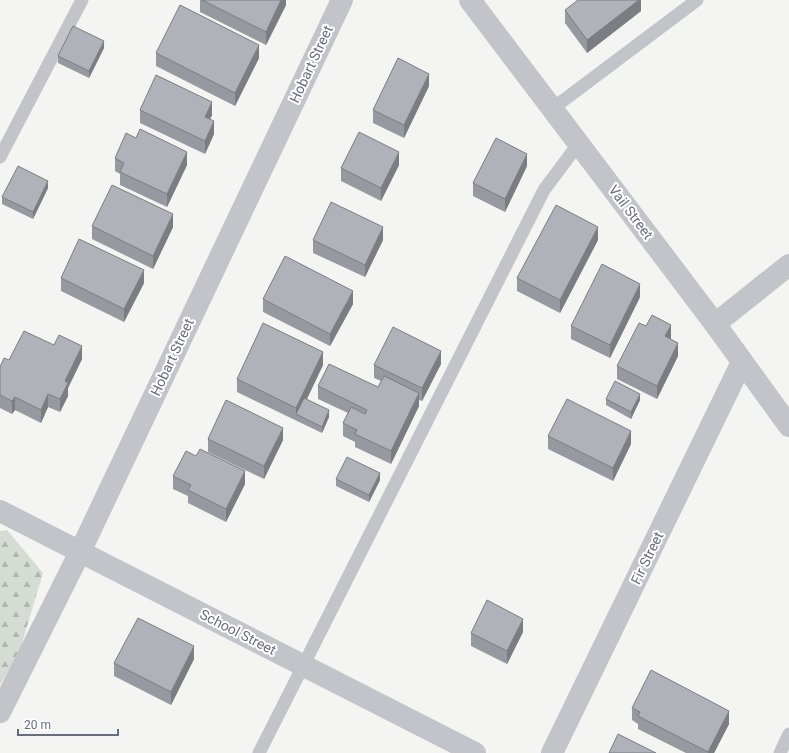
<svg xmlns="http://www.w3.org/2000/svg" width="789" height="753" font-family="Roboto,sans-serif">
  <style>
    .forest { fill: url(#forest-firs) }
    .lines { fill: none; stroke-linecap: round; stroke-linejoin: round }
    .service { stroke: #c3c4c9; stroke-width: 13 }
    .minor { stroke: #c3c4c9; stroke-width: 22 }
    .tertiary { stroke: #c3c4c9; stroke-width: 22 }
    .wall { fill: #96999f }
    .shaded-wall { fill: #7a7d82 }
    .building { fill: #afb2b9; stroke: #7a7d82 }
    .labels { text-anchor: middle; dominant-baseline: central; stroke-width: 4; stroke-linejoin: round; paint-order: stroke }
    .street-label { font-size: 14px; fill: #666d81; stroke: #fff }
  </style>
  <defs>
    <pattern id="forest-firs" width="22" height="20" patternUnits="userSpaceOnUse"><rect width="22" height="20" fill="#d4dcd3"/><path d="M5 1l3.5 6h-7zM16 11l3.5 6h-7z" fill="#b0b7b1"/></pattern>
  </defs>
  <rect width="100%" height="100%" fill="#f4f5f2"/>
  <path class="forest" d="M7,530L43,573L19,653L0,685V531Z"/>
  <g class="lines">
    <g class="service">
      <path d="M552,109L697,0"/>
      <path d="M0,157L82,0"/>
      <path d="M259,753L544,190L579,143"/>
      <path d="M780,753L789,734"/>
    </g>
    <g class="minor">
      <path d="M715,324L789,265"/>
      <path d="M0,511L475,753"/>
      <path d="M0,712L80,552L342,0"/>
      <path d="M552,753L742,362"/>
    </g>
    <path class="tertiary" d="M470,0L715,324L789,426"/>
  </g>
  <g class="wall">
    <path d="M200,0H286V5L266,45L200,12Z"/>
    <path d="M641,0V11L587,53L565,23V10Z"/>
    <path d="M104,48L89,78L58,63V56Z"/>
    <path d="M156,53L259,58L235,106L156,66Z"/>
    <path d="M429,86L404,138L373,123V110Z"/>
    <path d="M140,110L212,115L210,119L214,134L205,154L140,123Z"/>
    <path d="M115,158L187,165L167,207L120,185V174L115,171Z"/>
    <path d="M399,165L381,201L341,181V168Z"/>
    <path d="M527,166L505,212L473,196V183Z"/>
    <path d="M48,188L33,219L2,204V197Z"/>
    <path d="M92,226L173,227L153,269L92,239Z"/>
    <path d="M313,240H383L365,277L313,253Z"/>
    <path d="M598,240L560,313L517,291V278Z"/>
    <path d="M61,278L144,283L124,322L61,291Z"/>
    <path d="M640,297L610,358L571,339V326Z"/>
    <path d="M263,299L353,304L330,346L263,312Z"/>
    <path d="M646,326L671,338V339L678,356L657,399L617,379V366Z"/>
    <path d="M54,345L82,359L68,388V396L60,412L48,407L41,423L15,410L12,414L0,408V367L9,360Z"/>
    <path d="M441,364L422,401L419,400V406L391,464L355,447V442L343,436V423L348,413L318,399V386L378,387L381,381L374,378V365Z"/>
    <path d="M323,365L307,399L329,417L322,433L237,392V379Z"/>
    <path d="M606,399L640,400L631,419L606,405Z"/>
    <path d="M548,436L631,444L613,481L548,449Z"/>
    <path d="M208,439L283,440L264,479L208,452Z"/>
    <path d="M173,476L245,484L226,522L188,503V496L173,489Z"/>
    <path d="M336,479L380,480L369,502L336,486Z"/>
    <path d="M523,632L507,664L471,646V633Z"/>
    <path d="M194,659L171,705L114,676V663Z"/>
    <path d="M632,708L729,724L714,753H686L638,729V724L632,720Z"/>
  </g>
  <g class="shaded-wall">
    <path d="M281,0H286V5L266,45V32Z"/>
    <path d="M639,0H641V11L587,53V40Z"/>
    <path d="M104,41V48L89,78V71Z"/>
    <path d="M259,45V58L235,106V93Z"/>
    <path d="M429,74V86L404,138V125Z"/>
    <path d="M212,102V115L205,130V117Z"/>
    <path d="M214,121V134L205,154V141Z"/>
    <path d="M187,152V165L167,207V194Z"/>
    <path d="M399,152V165L381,201V188Z"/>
    <path d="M527,154V166L505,212V199Z"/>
    <path d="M48,181V188L33,219V212Z"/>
    <path d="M173,214V227L153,269V256Z"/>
    <path d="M383,227V240L365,277V265Z"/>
    <path d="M598,227V240L560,313V300Z"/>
    <path d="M144,270V283L124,322V309Z"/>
    <path d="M640,284V297L610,358V345Z"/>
    <path d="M353,291V304L330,346V334Z"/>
    <path d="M671,325V338L665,349V336Z"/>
    <path d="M678,343V356L657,399V386Z"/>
    <path d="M82,346V359L68,388V396L60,412V399L65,381Z"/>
    <path d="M441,351V364L422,401V388Z"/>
    <path d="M323,352V365L299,415L296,414V408Z"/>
    <path d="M419,393V406L391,464V451Z"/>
    <path d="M48,394V407L41,423V410Z"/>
    <path d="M640,394V400L631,419V412Z"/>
    <path d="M15,397V410L12,414V401Z"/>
    <path d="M329,410V417L322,433V427Z"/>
    <path d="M283,428V440L264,479V466Z"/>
    <path d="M631,431V444L613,481V468Z"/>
    <path d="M245,471V484L226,522V509Z"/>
    <path d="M380,473V480L369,502V495Z"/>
    <path d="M523,619V632L507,664V651Z"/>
    <path d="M194,646V659L171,705V692Z"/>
    <path d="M729,711V724L714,753H708V752Z"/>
  </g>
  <g class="building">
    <path d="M202,0H281L266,32Z"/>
    <path d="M578,0H639L587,40L565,10Z"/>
    <path d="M180,5L259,45L235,93L156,53Z"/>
    <path d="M73,26L104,41L89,71L58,56Z"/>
    <path d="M398,58L429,74L404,125L373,110Z"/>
    <path d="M156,75L212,102L205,117L214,121L205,141L140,110Z"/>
    <path d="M140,129L187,152L167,194L120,172L124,163L115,158L126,133L136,138Z"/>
    <path d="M359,132L399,152L381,188L341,168Z"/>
    <path d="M496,138L527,154L505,199L473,183Z"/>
    <path d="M18,166L48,181L33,212L2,197Z"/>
    <path d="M112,185L173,214L153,256L92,226Z"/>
    <path d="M331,202L383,227L365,265L313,240Z"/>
    <path d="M556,205L598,227L560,300L517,278Z"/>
    <path d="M79,239L144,270L124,309L61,278Z"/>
    <path d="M285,256L353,291L330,334L263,299Z"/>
    <path d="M602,264L640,284L610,345L571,326Z"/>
    <path d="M652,315L671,325L665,336L678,343L657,386L617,366L639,323L646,326Z"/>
    <path d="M263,323L323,352L296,408L237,379Z"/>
    <path d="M393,327L441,351L422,388L374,365Z"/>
    <path d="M24,331L54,345L59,335L82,346L65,381L68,383L60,399L48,394L41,410L15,397L12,401L0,395V367L4,358L9,360Z"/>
    <path d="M329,364L378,387L384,376L419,393L391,451L355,434L357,430L343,423L351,407L365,414L367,410L318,386Z"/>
    <path d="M615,381L640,394L631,412L606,399Z"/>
    <path d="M304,398L329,410L322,427L296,414Z"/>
    <path d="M567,399L631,431L613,468L548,436Z"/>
    <path d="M226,400L283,428L264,466L208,439Z"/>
    <path d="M200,449L245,471L226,509L188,490L191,485L173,476L186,451L196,456Z"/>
    <path d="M347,457L380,473L369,495L336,479Z"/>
    <path d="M487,600L523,619L507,651L471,633Z"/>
    <path d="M138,618L194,646L171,692L114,663Z"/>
    <path d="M651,670L729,711L708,752L638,716L640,712L632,708Z"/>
    <path d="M618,734L656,753H609Z"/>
  </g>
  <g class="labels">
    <g class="street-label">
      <text transform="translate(311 64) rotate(-65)">Hobart Street</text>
      <text transform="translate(631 212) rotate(53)">Vail Street</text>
      <text transform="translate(172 357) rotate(-65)">Hobart Street</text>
      <text transform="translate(647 558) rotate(-64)">Fir Street</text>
      <text transform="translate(238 632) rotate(27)">School Street</text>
    </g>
  </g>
  <path d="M18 729v6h100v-6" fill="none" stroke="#666d81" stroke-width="2"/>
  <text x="24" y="729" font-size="12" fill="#666d81" stroke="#ffffff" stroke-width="3" paint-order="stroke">20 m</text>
</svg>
